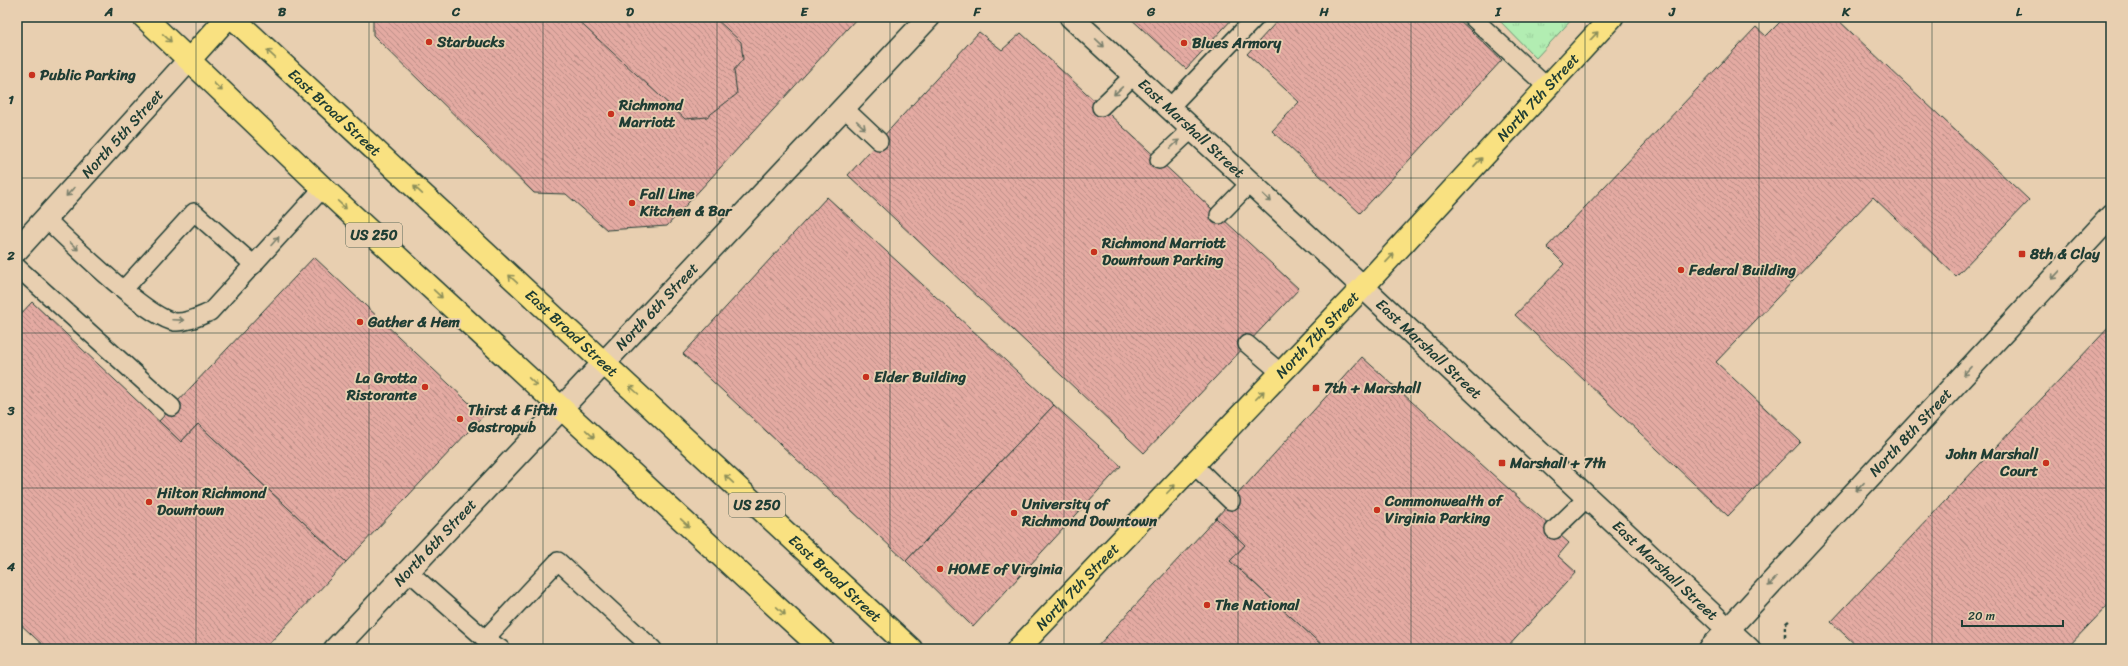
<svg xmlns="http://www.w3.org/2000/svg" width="2128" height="666" font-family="Sriracha,sans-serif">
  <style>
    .grass { fill: url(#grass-tufts); stroke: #689573 }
    .building { fill: url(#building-back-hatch); stroke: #1f3d34 }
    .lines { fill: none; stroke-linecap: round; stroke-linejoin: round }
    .service-casing { stroke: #1f3d34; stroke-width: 20 }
    .tertiary-casing { stroke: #1f3d34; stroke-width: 25 }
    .secondary-casing { stroke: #1f3d34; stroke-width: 25 }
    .primary-casing { stroke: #1f3d34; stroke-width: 25 }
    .path { stroke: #1f3d34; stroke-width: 2.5; stroke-dasharray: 4 3; stroke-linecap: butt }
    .service { stroke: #e8cfb0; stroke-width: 17 }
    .tertiary { stroke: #e8cfb0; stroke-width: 22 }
    .secondary { stroke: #e8cfb0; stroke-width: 22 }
    .primary { stroke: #f9e181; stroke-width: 22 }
    .oneway { stroke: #8c8f5a }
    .oneway2 { stroke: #797f6c }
    .grid { fill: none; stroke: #1f3d34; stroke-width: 1; stroke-opacity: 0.55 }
    .poi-dot { fill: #c8321e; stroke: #e8cfb0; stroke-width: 1.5 }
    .labels { text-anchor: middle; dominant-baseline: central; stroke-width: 3.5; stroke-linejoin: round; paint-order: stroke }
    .shield { fill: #e8cfb0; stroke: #5b6959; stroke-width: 1 }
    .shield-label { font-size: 14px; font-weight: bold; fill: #1f3d34 }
    .poi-label { font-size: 15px; font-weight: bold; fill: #1f3d34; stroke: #e8cfb0; text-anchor: start }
    .street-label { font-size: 15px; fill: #1f3d34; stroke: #e8cfb0 }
    .neatline { fill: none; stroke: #1f3d34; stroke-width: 1.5 }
    .grid-label { font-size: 13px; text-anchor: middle; font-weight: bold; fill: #1f3d34 }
  </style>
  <defs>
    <pattern id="grass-tufts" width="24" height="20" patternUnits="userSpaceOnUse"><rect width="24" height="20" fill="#b2edb2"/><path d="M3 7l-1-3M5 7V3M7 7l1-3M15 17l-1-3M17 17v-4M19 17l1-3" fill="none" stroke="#99cc9a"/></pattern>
    <pattern id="building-back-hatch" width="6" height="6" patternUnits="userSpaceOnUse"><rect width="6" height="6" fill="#e4aaa2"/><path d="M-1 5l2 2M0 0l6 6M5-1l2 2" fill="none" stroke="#b88c85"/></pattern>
  </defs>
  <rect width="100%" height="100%" fill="#e8cfb0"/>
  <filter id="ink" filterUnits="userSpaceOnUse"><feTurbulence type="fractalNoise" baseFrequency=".025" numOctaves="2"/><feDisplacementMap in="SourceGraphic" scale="8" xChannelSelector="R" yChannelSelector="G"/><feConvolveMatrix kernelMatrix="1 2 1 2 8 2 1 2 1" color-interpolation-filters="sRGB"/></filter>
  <g filter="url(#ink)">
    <path class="grass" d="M1496,17H1574L1536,58Z"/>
    <g class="building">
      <path d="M373,17H858L667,226L607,230L566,194L534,193L373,35Z"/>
      <path d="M574,17H714L741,42L743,59L734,70L737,94L707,117L685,119Z"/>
      <path d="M1129,17H1234L1186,69Z"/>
      <path d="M1281,17H1456L1502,60L1360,213L1272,131L1299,102L1247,54Z"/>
      <path d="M1785,17H1835L2029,200L1956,276L1873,197L1716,362L1800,441L1728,516L1515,315L1564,264L1547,247L1756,27L1766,36Z"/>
      <path d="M979,32L1002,50L1021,33L1299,289L1144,453L848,175Z"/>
      <path d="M827,197L1054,405L906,561L683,354Z"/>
      <path d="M314,257L483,416L346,562L198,424L181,442L159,421Z"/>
      <path d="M32,302L181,442L198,424L346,562L264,649H47L17,621V318Z"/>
      <path d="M2111,325V602L2066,649H1860L1831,622Z"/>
      <path d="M1362,357L1569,543L1558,556L1576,572L1506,649H1326L1230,561L1245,545L1216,518Z"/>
      <path d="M1054,405L1121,466L973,627L906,561Z"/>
      <path d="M1216,518L1245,545L1230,561L1326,649H1095Z"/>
    </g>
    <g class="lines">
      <g class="service-casing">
        <g id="service">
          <path d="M1472,17L1547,87"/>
          <path d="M1101,107L1134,75"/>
          <path d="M844,108L879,141"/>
          <path d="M1169,108L1256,17"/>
          <path d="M1159,160L1192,129"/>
          <path d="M1219,215L1250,183"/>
          <path d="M46,219C69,241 147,318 175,322C187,323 200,316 210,312L323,188"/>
          <path d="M17,267L172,407"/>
          <path d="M124,289L194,212L254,265"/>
          <path d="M1247,344L1281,373"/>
          <path d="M1194,465L1231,501"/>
          <path d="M1554,530L1587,498"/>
          <path d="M408,571L485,639L558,561L653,649"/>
          <path d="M485,639L501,649"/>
        </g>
      </g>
      <g class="tertiary-casing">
        <g id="tertiary">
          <path id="s1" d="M1071,17L1363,287L1749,649"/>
          <path id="s2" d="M335,649L929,17"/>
        </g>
      </g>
      <g class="secondary-casing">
        <g id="secondary">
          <path id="s3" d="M17,250L190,59"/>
          <path id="s4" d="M1710,649L2111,216"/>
        </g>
      </g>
      <g class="primary-casing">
        <g id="primary">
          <path d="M144,17L323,188L822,649"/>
          <path id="s5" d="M232,17L911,649"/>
          <path d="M190,59L228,17"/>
          <path id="s6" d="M1018,649L1363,287L1612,17"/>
        </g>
      </g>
      <path class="path" d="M1785,637V624L1790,620"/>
      <use href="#service" class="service"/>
      <use href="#tertiary" class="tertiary"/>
      <use href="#secondary" class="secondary"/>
      <use href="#primary" class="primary"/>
    </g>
    <defs><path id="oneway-shaft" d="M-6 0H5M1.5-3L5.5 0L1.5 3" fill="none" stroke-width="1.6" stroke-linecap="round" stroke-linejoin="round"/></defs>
    <g class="oneway">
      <use href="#oneway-shaft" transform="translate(1594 36) rotate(-47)"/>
      <use href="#oneway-shaft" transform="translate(167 38) rotate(43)"/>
      <use href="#oneway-shaft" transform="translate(271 54) rotate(-137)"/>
      <use href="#oneway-shaft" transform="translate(218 87) rotate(44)"/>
      <use href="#oneway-shaft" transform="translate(1478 162) rotate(-47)"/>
      <use href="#oneway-shaft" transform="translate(418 190) rotate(-137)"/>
      <use href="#oneway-shaft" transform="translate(342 205) rotate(43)"/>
      <use href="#oneway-shaft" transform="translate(1390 258) rotate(-47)"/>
      <use href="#oneway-shaft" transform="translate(513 279) rotate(-137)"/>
      <use href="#oneway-shaft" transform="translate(438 294) rotate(43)"/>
      <use href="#oneway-shaft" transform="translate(533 382) rotate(43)"/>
      <use href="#oneway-shaft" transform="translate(634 390) rotate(-138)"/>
      <use href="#oneway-shaft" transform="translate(1260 395) rotate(-46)"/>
      <use href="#oneway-shaft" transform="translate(590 434) rotate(43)"/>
      <use href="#oneway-shaft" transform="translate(729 479) rotate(-137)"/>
      <use href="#oneway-shaft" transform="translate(1171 489) rotate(-46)"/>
      <use href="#oneway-shaft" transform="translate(685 523) rotate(43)"/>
      <use href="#oneway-shaft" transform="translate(781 611) rotate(43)"/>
    </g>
    <g class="oneway2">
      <use href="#oneway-shaft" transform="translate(1100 43) rotate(43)"/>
      <use href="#oneway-shaft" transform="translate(1118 91) rotate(137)"/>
      <use href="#oneway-shaft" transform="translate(861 125) rotate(43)"/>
      <use href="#oneway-shaft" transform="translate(1175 144) rotate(-44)"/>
      <use href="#oneway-shaft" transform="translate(70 192) rotate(132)"/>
      <use href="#oneway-shaft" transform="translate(1267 198) rotate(43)"/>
      <use href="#oneway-shaft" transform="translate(275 241) rotate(-48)"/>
      <use href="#oneway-shaft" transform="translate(74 246) rotate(43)"/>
      <use href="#oneway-shaft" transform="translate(2056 275) rotate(133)"/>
      <use href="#oneway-shaft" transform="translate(178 320) rotate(2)"/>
      <use href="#oneway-shaft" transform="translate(1967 371) rotate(133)"/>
      <use href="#oneway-shaft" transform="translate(1860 487) rotate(133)"/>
      <use href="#oneway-shaft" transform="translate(1772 582) rotate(133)"/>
    </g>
  </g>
  <path class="grid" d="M196,17V649M369,17V649M543,17V649M717,17V649M890,17V649M1064,17V649M1238,17V649M1411,17V649M1585,17V649M1759,17V649M1932,17V649M17,178H2111M17,333H2111M17,488H2111"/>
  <g class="poi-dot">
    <circle cx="429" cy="42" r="4"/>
    <circle cx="1184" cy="43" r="4"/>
    <circle cx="32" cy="75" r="4"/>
    <circle cx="611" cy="114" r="4"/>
    <circle cx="632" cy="203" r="4"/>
    <circle cx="1094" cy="252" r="4"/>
    <rect x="2018" y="250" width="8" height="8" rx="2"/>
    <circle cx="1681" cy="270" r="4"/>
    <circle cx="360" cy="322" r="4"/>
    <circle cx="866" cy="377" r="4"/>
    <circle cx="425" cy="387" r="4"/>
    <rect x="1312" y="384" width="8" height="8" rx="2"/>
    <circle cx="460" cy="419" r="4"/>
    <rect x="1498" y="459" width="8" height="8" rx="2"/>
    <circle cx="2046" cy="463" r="4"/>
    <circle cx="149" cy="502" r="4"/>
    <circle cx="1377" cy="510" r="4"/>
    <circle cx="1014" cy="513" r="4"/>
    <circle cx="940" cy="569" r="4"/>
    <circle cx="1207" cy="605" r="4"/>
  </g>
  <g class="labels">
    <g class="shield">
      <rect x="346" y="223" width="56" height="24" rx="3"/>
      <rect x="729" y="493" width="56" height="24" rx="3"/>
    </g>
    <g class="shield-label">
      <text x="374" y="235">US 250</text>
      <text x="757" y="505">US 250</text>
    </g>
    <g class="poi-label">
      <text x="437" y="42">Starbucks</text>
      <text x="1192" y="43">Blues Armory</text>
      <text x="40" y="75">Public Parking</text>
      <text x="619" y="105">Richmond<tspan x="619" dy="17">Marriott</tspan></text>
      <text x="640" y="194">Fall Line<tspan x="640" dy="17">Kitchen &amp; Bar</tspan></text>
      <text x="1102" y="243">Richmond Marriott<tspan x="1102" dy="17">Downtown Parking</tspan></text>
      <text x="2030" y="254">8th &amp; Clay</text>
      <text x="1689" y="270">Federal Building</text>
      <text x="368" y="322">Gather &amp; Hem</text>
      <text x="874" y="377">Elder Building</text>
      <text x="417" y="378" text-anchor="end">La Grotta<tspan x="417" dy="17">Ristorante</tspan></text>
      <text x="1324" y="388">7th + Marshall</text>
      <text x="468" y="410">Thirst &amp; Fifth<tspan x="468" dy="17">Gastropub</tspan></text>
      <text x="2038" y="454" text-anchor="end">John Marshall<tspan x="2038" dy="17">Court</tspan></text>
      <text x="1510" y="463">Marshall + 7th</text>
      <text x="157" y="493">Hilton Richmond<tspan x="157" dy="17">Downtown</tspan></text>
      <text x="1385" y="501">Commonwealth of<tspan x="1385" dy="17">Virginia Parking</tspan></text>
      <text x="1022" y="504">University of<tspan x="1022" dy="17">Richmond Downtown</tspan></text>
      <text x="948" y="569">HOME of Virginia</text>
      <text x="1215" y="605">The National</text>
    </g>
    <g class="street-label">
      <text stroke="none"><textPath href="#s6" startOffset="758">North 7th Street</textPath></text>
      <text stroke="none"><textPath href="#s5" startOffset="140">East Broad Street</textPath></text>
      <text stroke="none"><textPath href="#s1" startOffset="164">East Marshall Street</textPath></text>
      <text stroke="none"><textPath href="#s3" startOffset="157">North 5th Street</textPath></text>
      <text stroke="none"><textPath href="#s2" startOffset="470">North 6th Street</textPath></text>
      <text stroke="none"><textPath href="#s5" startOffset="464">East Broad Street</textPath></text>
      <text stroke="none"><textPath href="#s6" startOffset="434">North 7th Street</textPath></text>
      <text stroke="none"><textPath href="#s1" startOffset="488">East Marshall Street</textPath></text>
      <text stroke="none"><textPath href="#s4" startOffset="295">North 8th Street</textPath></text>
      <text stroke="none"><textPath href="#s2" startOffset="146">North 6th Street</textPath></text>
      <text stroke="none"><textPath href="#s1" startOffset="812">East Marshall Street</textPath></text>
      <text stroke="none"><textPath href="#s5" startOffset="824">East Broad Street</textPath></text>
      <text stroke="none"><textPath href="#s6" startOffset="86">North 7th Street</textPath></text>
    </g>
  </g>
  <rect width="2128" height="666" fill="none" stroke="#e8cfb0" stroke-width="44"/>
  <path d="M1962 620v6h101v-6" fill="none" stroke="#1f3d34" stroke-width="2"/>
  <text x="1968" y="620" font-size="12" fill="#1f3d34" stroke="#e8cfb0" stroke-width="3" paint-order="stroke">20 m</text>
  <rect x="22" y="22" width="2084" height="622" class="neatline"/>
  <g class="grid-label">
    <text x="109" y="16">A</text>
    <text x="282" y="16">B</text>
    <text x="456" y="16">C</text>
    <text x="630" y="16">D</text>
    <text x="804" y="16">E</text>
    <text x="977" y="16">F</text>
    <text x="1151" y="16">G</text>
    <text x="1324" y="16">H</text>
    <text x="1498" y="16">I</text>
    <text x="1672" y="16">J</text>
    <text x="1846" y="16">K</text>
    <text x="2019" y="16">L</text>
    <text x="11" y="104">1</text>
    <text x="11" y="260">2</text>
    <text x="11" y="415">3</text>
    <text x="11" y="571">4</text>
  </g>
</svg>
